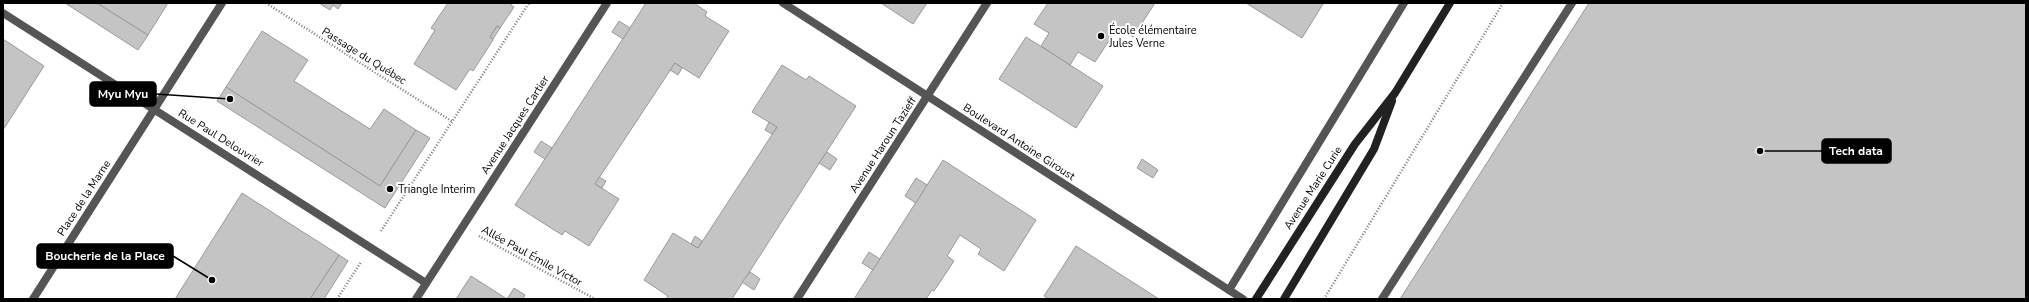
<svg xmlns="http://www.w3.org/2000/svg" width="2029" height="302" font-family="'Nunito Sans',sans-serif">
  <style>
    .building { fill: #c4c4c4; stroke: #999 }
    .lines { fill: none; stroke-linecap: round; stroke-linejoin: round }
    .path { stroke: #777; stroke-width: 2.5; stroke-dasharray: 1 2; stroke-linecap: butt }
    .service { stroke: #555; stroke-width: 8 }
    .minor { stroke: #555; stroke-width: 8 }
    .tertiary { stroke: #555; stroke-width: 8 }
    .secondary { stroke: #222; stroke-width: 8 }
    .poi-dot { fill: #000; stroke: #fff; stroke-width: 1.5 }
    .labels { text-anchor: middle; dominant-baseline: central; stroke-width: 4; stroke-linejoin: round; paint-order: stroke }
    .poi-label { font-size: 11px; fill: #000; stroke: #fff; text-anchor: start }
    .street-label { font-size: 11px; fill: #000; stroke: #fff }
    .leader { fill: none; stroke: #000; stroke-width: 1.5 }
    .callout-dot { fill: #000; stroke: #fff; stroke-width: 1.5 }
    .callout { fill: #000; stroke: #000; stroke-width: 1.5 }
    .callout-label { font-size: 12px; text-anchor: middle; font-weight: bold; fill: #fff }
  </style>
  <rect width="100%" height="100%" fill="#fff"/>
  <g class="building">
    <path d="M65,3H97L148,35L138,50Z"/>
    <path d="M97,3H168L148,35Z"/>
    <path d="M319,3H342L338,9L333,5L330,10Z"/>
    <path d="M448,3H512L511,5L514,7L500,28L497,26L490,37L493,39V40L473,71L470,69L456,90L414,64L435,30L431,28Z"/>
    <path d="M646,3H694L707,12L705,16L729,31L699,78L675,63L595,184L619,199L589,246L565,231L562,235L515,205Z"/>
    <path d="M881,3H927L913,24Z"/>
    <path d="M1048,3H1155L1133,37L1118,27L1095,62L1078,52L1070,65L1041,46L1049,33L1034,24Z"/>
    <path d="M1246,3H1321L1323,4L1302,38Z"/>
    <path d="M1589,3H2026V299H1400Z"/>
    <path d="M619,21L630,28L623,39L612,32Z"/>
    <path d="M497,26L500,28L493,39L490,37Z"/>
    <path d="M262,31L308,60L294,81L370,129L384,109L416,130L380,186L226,87Z"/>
    <path d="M1026,37L1103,86L1076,128L999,79Z"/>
    <path d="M3,39L44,66L3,130Z"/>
    <path d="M675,63L682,68L678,75L670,70Z"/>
    <path d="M782,65L806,80L809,76L856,106L732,299H666L668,296L644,280L673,233L698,248L777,127L752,112Z"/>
    <path d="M226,87L380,186L416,130L430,138L385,208L217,101Z"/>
    <path d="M769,122L777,127L772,134L765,130Z"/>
    <path d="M541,141L552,148L545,159L534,152Z"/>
    <path d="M827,152L837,159L830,170L819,163Z"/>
    <path d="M1142,159L1158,170L1153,178L1137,168Z"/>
    <path d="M943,160L1036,220L1004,271L978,254L981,249L960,235L947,256L954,261L934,291L932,290L926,299H854Z"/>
    <path d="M599,177L606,181L602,188L595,184Z"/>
    <path d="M916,178L927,185L916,203L905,196Z"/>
    <path d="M242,193L339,255L310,299H175Z"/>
    <path d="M695,236L702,241L698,248L691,244Z"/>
    <path d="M1076,246L1159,299H1049L1044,296Z"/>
    <path d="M869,252L880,259L873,270L862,263Z"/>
    <path d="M339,255L348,261L324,299H310Z"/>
    <path d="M750,272L760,279L754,290L742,282Z"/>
    <path d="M471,276L507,299H456Z"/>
    <path d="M514,288L525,295L523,299H507Z"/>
  </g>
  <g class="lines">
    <g class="path">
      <path d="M266,3L453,122"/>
      <path d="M381,231L529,3"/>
      <path d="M479,236L595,299"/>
      <path d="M337,299L361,262"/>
      <path d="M1324,299L1503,3"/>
    </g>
    <g class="service">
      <path d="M1229,290L1404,3"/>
      <path d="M1382,299L1572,3"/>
    </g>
    <g class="minor">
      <path d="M3,13L426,283"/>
      <path d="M33,299L222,3"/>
      <path d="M797,299L987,3"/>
    </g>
    <g class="tertiary">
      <path d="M783,3L1243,299"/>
      <path d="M416,299L607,3"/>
    </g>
    <g class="secondary">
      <path d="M1256,299L1355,144L1395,93L1450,3"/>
      <path d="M1284,299L1374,149L1392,101"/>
    </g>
  </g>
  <g class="poi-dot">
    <circle cx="1101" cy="36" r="4"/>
    <circle cx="390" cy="189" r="4"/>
  </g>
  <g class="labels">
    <g class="poi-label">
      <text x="1109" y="30">École élémentaire<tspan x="1109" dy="13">Jules Verne</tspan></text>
      <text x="398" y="189">Triangle Interim</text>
    </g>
    <g class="street-label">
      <text transform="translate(364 56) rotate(32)">Passage du Québec</text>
      <text transform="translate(515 125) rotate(-57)">Avenue Jacques Cartier</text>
      <text transform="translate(221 138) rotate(32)">Rue Paul Delouvrier</text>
      <text transform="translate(1019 142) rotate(33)">Boulevard Antoine Giroust</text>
      <text transform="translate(883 145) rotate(-57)">Avenue Haroun Tazieff</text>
      <text transform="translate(1313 188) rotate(-57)">Avenue Marie Curie</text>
      <text transform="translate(84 198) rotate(-57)">Place de la Marne</text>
      <text transform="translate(532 256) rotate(29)">Allée Paul Émile Victor</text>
    </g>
  </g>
  <path class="leader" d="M230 99L156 94M1760 151L1822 151M212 280L173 256"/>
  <g class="callout-dot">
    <circle cx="230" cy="99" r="4"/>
    <circle cx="1760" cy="151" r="4"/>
    <circle cx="212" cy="280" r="4"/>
  </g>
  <g class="callout">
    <rect x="90" y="82" width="66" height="24" rx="4"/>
    <rect x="1822" y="139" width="69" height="24" rx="4"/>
    <rect x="37" y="244" width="136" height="24" rx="4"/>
  </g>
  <g class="callout-label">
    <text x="123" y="98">Myu Myu</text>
    <text x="1856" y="155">Tech data</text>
    <text x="105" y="260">Boucherie de la Place</text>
  </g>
  <rect width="2029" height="302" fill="none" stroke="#000000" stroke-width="8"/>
</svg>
